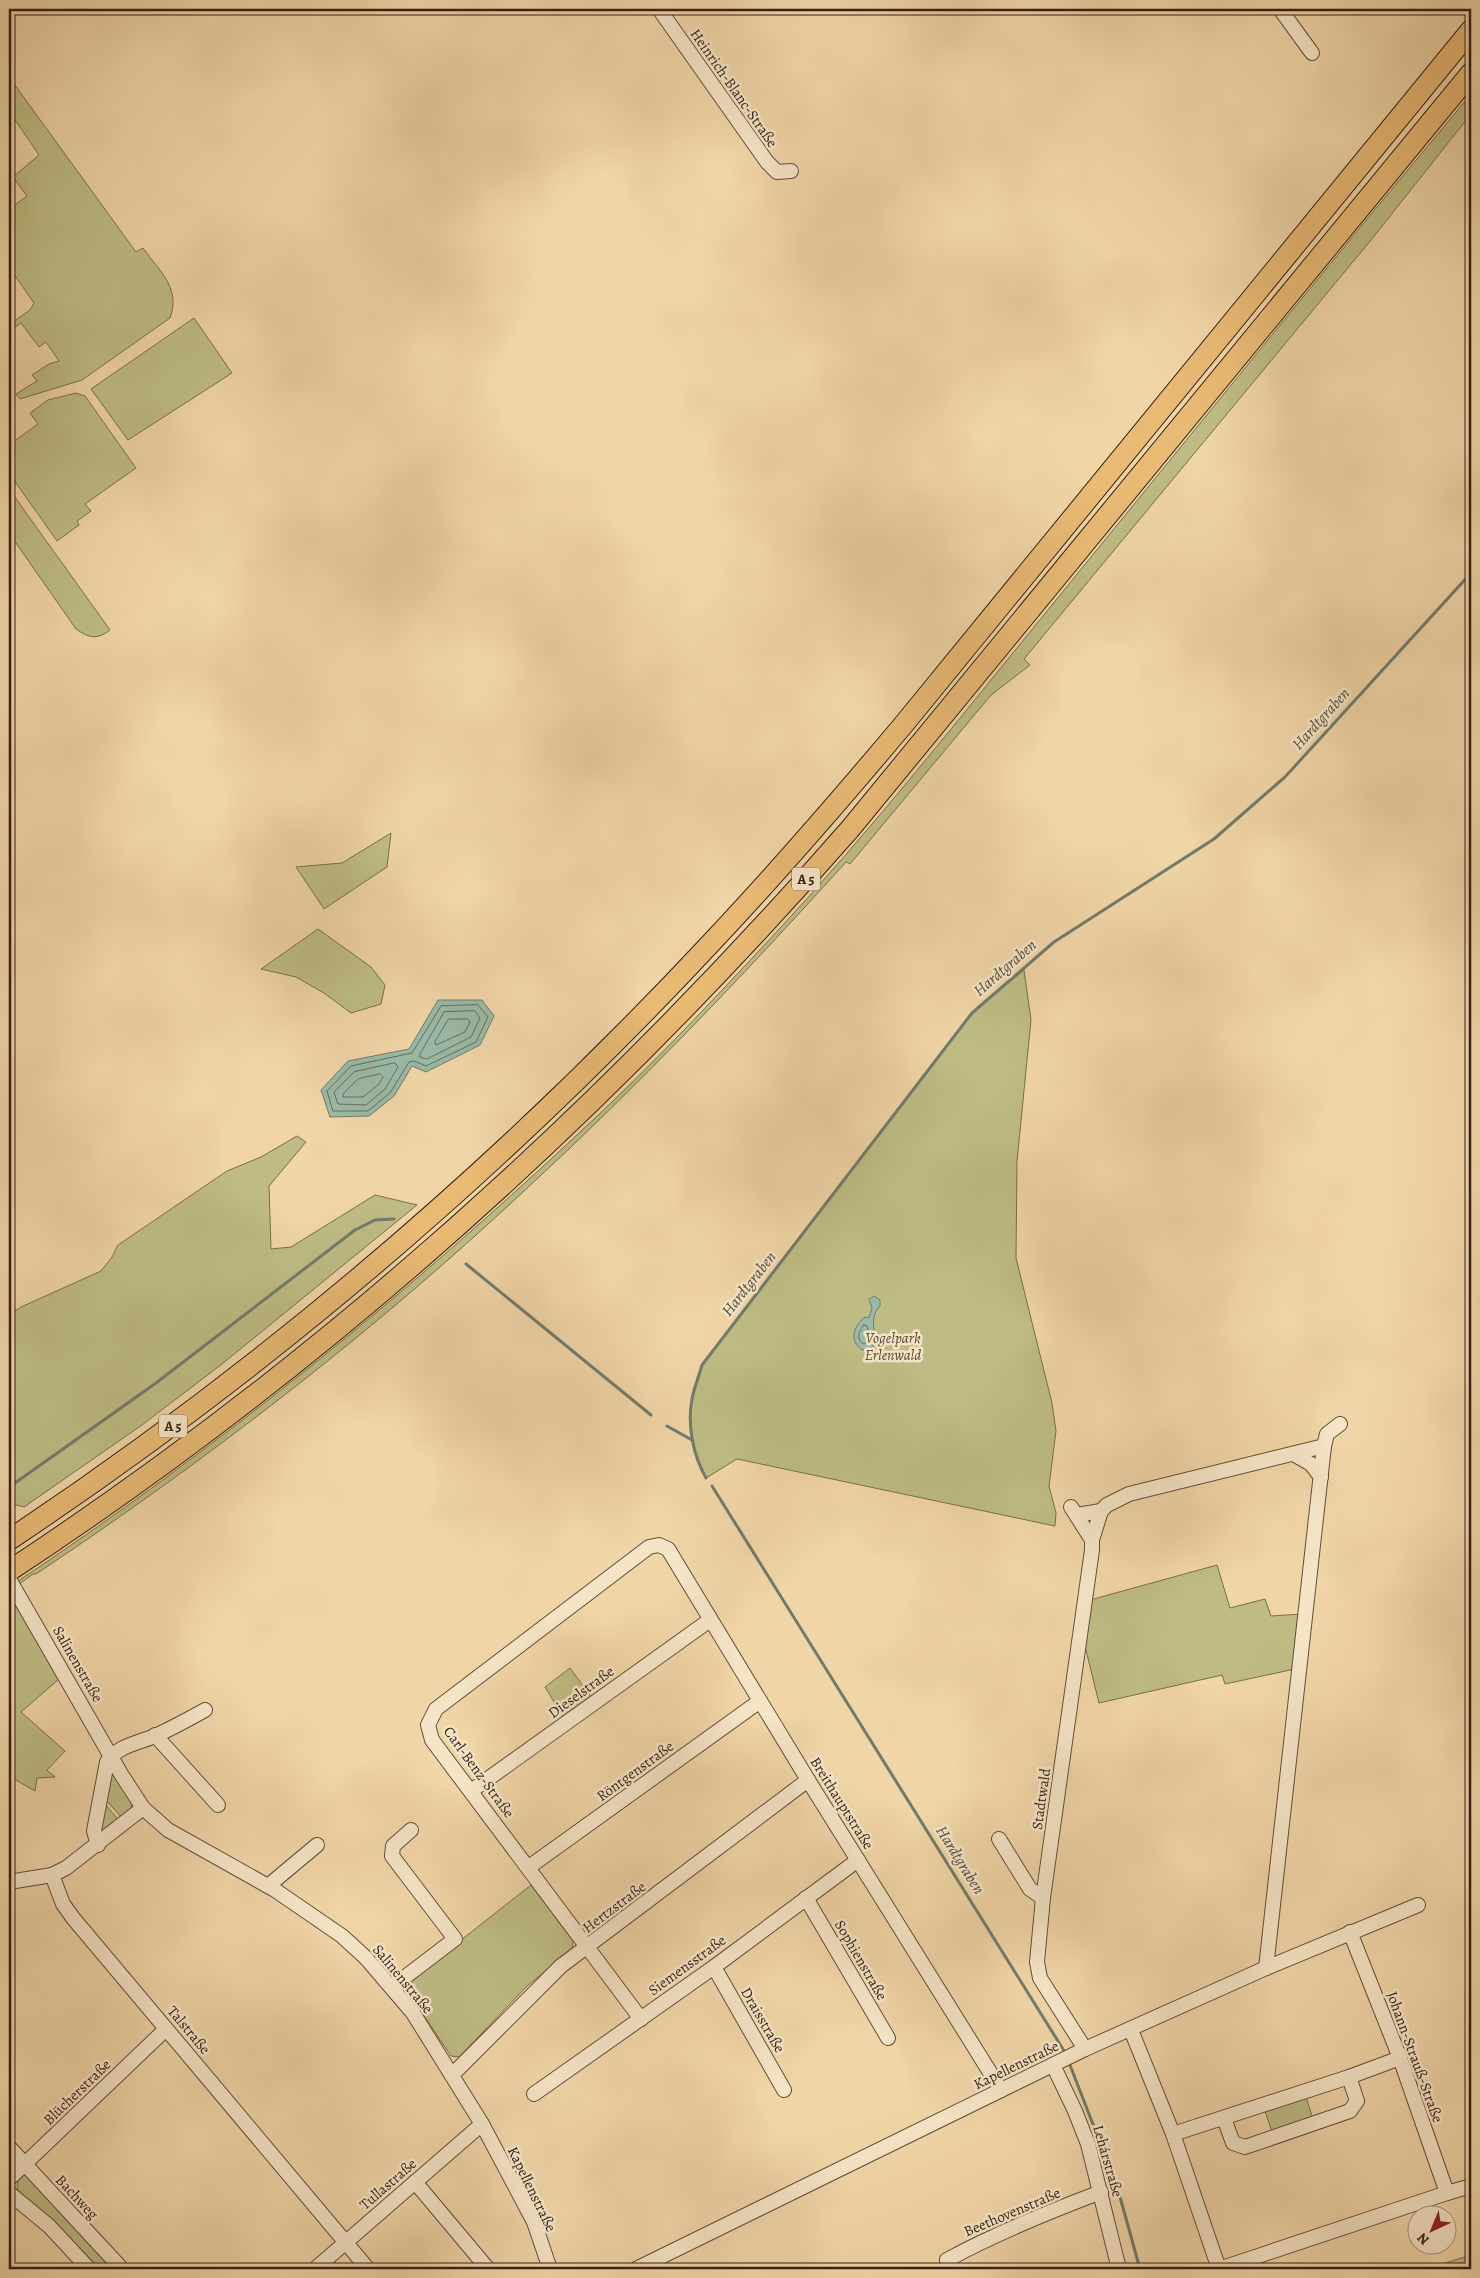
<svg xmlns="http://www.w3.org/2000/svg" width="1480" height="2278" font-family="Alegreya,serif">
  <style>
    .green { fill: #bebc84; stroke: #796e4d }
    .water { fill: #9ab9a6; stroke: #717b6c }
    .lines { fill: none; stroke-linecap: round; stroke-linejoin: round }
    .shore { stroke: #676c5e; stroke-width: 1 }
    .stream { stroke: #717b6c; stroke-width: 3 }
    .minor-casing { stroke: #634c3a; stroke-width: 16 }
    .highway-casing { stroke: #341f16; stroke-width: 22 }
    .minor { stroke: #f5e4c6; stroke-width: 14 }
    .highway { stroke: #e8ba74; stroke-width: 20 }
    .labels { text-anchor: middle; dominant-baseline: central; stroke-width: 5; stroke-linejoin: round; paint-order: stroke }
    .shield { fill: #f5e4c6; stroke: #6e5a4b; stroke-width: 1 }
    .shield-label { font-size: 14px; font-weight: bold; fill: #341f16 }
    .street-label { font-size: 15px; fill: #341f16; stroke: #f5e4c6 }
    .park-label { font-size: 15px; font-style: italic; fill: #564632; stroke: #f5e4c6 }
    .water-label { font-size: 16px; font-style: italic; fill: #534d41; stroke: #f5e4c6 }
  </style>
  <rect width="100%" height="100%" fill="#f0d5a7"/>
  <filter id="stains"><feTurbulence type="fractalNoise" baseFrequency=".004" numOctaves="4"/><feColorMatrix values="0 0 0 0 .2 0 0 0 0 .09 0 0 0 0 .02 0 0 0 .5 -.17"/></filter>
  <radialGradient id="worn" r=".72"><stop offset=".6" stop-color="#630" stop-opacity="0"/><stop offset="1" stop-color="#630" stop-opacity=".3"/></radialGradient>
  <g class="green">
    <path d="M9,77L136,252L143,248C160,272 181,288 170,318L82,380L20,399L16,394L37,381L32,375L49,364L59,361L46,342L39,347L21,323L9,331V325L30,310L34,303L9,267V209L27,196L13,177L39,155L9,111Z"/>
    <path d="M1471,94V114L1371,240L1024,659L1030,665L991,695L850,864L846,862C743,976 637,1087 523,1192C372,1333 207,1460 36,1574H33L10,1591L60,1678L21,1712L65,1751L47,1770L55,1777L37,1778L35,1791L9,1776V1587C218,1449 410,1292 593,1120C655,1062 713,1000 770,939C871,831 963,714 1056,600C1194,431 1331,261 1471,94Z"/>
    <path d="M194,318L232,373L128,440L91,389Z"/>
    <path d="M76,393L85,396L136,468L85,504L91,511L77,521L79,525L57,541L9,473V445L38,424L30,413L48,400Z"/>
    <path d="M9,489L110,630C97,640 89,638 76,629L9,533Z"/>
    <path d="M391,833L387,867L324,909L296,867L342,863Z"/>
    <path d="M318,929L371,967L385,985L381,1004L351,1013L324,993L296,977L261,969Z"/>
    <path d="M1024,970L1031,1020L1017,1161L1016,1258L1052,1403L1056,1431L1049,1486L1056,1513L1055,1526L737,1459L706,1478C694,1455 687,1425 692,1399C694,1387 699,1376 702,1365L972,1013Z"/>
    <path d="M297,1136L306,1142L269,1186L271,1249L291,1247L375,1195L417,1205L222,1364L142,1425L24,1507L9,1503V1315L21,1307L101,1271L112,1257L118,1245L227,1171L261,1157Z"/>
    <path d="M1217,1565L1230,1608L1265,1599L1271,1616L1302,1614L1295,1669L1225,1684L1222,1675L1099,1703L1084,1642L1090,1600Z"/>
    <path d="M570,1668L592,1698L564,1718L545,1687Z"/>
    <path d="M110,1769L132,1803L131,1810L123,1819L105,1799Z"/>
    <path d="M105,1804L120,1822L103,1834L99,1832Z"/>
    <path d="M531,1885L573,1941L572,1949L527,1986L459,2057L451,2056L412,1998L407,1987L409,1984L456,1944Z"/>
    <path d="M1306,2097L1313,2119L1272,2132L1265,2111Z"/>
    <path d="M24,2175H28L117,2269H100L46,2214L19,2192L17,2188L18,2179Z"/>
    <path d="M1471,2255V2269H1426Z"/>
  </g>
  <g class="water">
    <path d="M438,1000H482L494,1016L480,1045L426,1072L412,1066L394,1096L369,1116L330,1117L321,1090L348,1061L409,1049Z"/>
    <path d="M874,1296L880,1300V1306C870,1316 874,1330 876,1342L871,1348L862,1350C849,1340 853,1327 865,1317L869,1318L872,1308L869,1299Z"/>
  </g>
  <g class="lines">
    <g class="shore">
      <path d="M478,1005L488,1017L476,1042L426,1066L414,1061L409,1062L390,1093L368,1111H333L327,1091L351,1066L412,1053L441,1006Z"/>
      <path d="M475,1011L480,1018L471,1037L427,1059L420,1057V1054L444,1012Z"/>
      <path d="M449,1019H468L470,1022L465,1032L436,1045L435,1042Z"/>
      <path d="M395,1063L398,1067L385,1089L366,1105L338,1104L334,1092L354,1072Z"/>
      <path d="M380,1074L383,1077L379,1084L363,1097H343V1094L358,1079Z"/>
      <path d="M864,1325L867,1326L871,1340L864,1344C856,1340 858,1331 864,1325Z"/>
    </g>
    <g class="stream">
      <path d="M466,1264L651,1415"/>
      <path d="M667,1426L692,1440"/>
      <path d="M706,1478C693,1455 687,1425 692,1399C694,1388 699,1376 702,1365L972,1013L1054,942L1214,839L1285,777L1471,573"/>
      <path d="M9,1484L15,1483L156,1383L355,1230L375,1220L394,1219"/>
      <path d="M712,1486L1066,2054"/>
      <path d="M1068,2060L1117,2186L1140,2269"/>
    </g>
    <g class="minor-casing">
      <g id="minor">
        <path d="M659,9L767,162L777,172L791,171"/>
        <path d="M1280,9L1312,53"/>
        <path d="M1295,1455L1311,1464L1321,1477"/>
        <path d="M1071,1507L1092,1540V1550L1043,1898L1037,1962L1040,1978L1085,2049"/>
        <path d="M1101,1511L1107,1505L1129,1494L1324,1446L1327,1434L1340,1424"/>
        <path d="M1077,1515L1101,1511L1092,1540"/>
        <path d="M9,1579L121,1774L143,1808L168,1830L275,1890L342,1936L366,1958L413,2013L482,2124L534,2222L550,2269"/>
        <path d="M155,1735L218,1805"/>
        <path d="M471,1791L710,1620"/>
        <path d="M999,1839L1030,1889L1043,1898"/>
        <path d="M98,1845L94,1831L107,1762C117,1746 138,1743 155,1736C172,1728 189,1719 205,1710"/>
        <path d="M529,1867L760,1701"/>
        <path d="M52,1875L63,1904L73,1918L368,2269"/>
        <path d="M9,1882L52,1875L66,1868L143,1808"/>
        <path d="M268,1886L317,1845"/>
        <path d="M806,1898L888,2038"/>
        <path d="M714,1967L784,2090"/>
        <path d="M1266,1968L1324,1446"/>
        <path d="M392,1987L455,1939L392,1856L393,1846L411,1830"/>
        <path d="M641,2019L432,1740L428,1725L436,1709L649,1547L659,1545L668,1549L808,1780L1001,2090"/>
        <path d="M1131,2030L1173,2134L1219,2269L1447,2193L1400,2058L1350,1932"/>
        <path d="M1053,2065L1075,2111L1088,2144L1119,2269"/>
        <path d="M452,2075L561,1966L808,1780"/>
        <path d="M534,2094L714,1967L858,1860"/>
        <path d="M1224,2118L1233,2143L1245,2147L1350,2111L1357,2101L1349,2077L1400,2058"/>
        <path d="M1173,2134L1349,2077"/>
        <path d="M9,2147L122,2269"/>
        <path d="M9,2179L166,2029"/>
        <path d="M415,2182L488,2269"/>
        <path d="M9,2193L49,2226L89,2269"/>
        <path d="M1447,2193L1471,2186"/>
        <path d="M315,2269L482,2124"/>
        <path d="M636,2269L1085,2049L1266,1968L1418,1905"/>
        <path d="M949,2269L947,2260C996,2233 1048,2212 1101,2192"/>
      </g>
    </g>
    <g class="highway-casing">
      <g id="highway">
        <path d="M9,1540C264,1370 500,1169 710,944C777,873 841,799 904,724L1471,30"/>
        <path d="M9,1571C323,1365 603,1111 850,829L1471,73"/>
      </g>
    </g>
    <use href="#minor" class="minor"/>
    <use href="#highway" class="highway"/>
  </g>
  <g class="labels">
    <g class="shield">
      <rect x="792" y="867.5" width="28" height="23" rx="4"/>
      <rect x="159" y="1414.5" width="28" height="23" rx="4"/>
    </g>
    <g class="shield-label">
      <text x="806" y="879">A 5</text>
      <text x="173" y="1426">A 5</text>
    </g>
    <g class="street-label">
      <text transform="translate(734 88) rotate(55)">Heinrich-Blanc-Straße</text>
      <text transform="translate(78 1664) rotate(60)">Salinenstraße</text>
      <text transform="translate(581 1692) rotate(-36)">Dieselstraße</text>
      <text transform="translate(635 1771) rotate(-36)">Röntgenstraße</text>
      <text transform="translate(479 1772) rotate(54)">Carl-Benz-Straße</text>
      <text transform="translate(1041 1799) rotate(-82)">Stadtwald</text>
      <text transform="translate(842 1803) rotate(58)">Breithauptstraße</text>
      <text transform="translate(614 1907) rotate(-37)">Hertzstraße</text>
      <text transform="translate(861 1960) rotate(60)">Sophienstraße</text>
      <text transform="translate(687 1965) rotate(-36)">Siemensstraße</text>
      <text transform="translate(403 1979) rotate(50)">Salinenstraße</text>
      <text transform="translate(763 2020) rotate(60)">Draisstraße</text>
      <text transform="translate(189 2030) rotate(50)">Talstraße</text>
      <text transform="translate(1415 2057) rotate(70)">Johann-Strauß-Straße</text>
      <text transform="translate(1016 2065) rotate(-26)">Kapellenstraße</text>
      <text transform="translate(77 2092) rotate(-44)">Blücherstraße</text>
      <text transform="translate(1108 2161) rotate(74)">Lehárstraße</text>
      <text transform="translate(388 2184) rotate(-41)">Tullastraße</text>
      <text transform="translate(532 2189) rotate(64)">Kapellenstraße</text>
      <text transform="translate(77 2197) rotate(47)">Bachweg</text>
      <text transform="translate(1012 2212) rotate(-23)">Beethovenstraße</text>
    </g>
    <g class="park-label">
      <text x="893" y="1338">Vogelpark<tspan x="893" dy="17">Erlenwald</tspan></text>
    </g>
    <g class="water-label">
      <text transform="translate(1321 719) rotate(-48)">Hardtgraben</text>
      <text transform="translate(1005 968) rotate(-41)">Hardtgraben</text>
      <text transform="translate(749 1284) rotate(-52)">Hardtgraben</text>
      <text transform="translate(960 1860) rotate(58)">Hardtgraben</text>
    </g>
  </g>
  <rect width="1480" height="2278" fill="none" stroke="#f0d5a7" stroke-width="30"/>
  <rect x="10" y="10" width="1460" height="2258" fill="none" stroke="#341f16" stroke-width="2.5"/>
  <rect x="15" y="15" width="1450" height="2248" fill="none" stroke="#341f16"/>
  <g transform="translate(1432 2230) rotate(224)"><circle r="24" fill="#f5e4c6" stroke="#a89580"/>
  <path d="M0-4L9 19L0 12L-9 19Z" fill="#8f2418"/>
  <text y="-8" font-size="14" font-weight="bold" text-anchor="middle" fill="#341f16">N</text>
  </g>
  <rect width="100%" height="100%" filter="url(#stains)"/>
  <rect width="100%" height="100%" fill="url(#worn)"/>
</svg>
